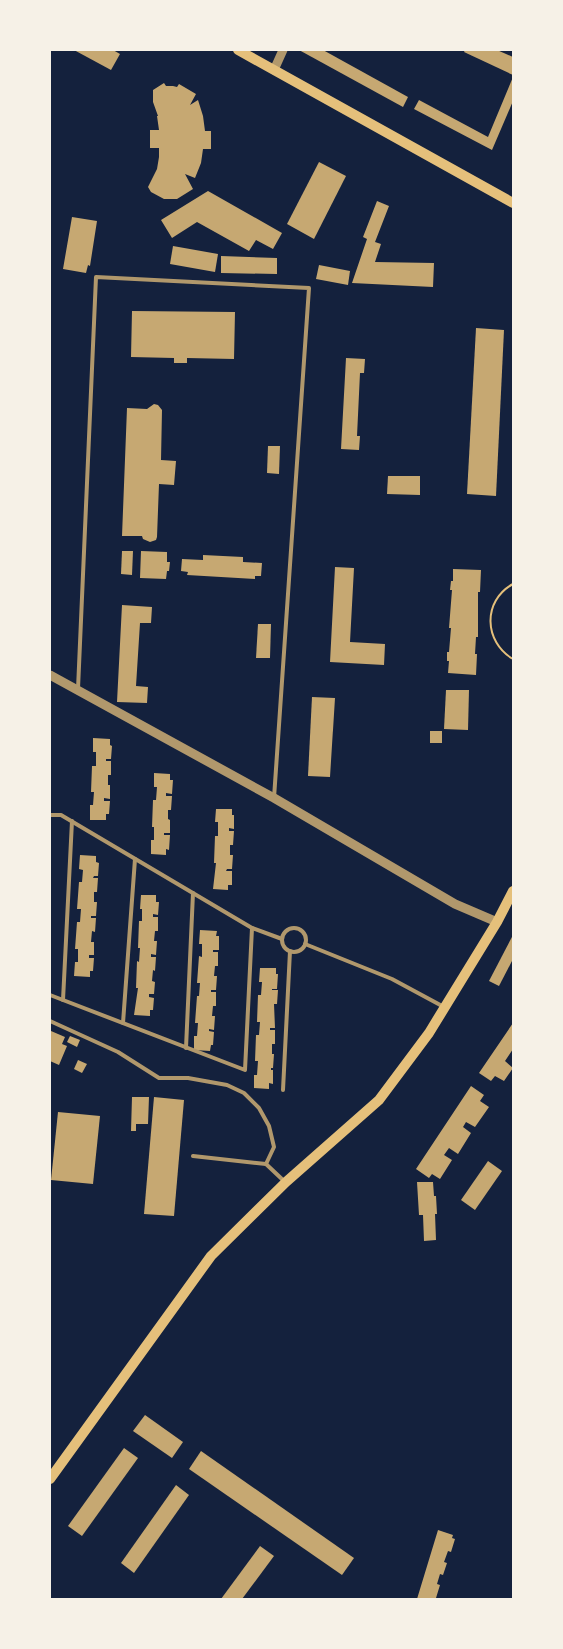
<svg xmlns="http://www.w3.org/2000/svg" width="563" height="1649" font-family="'Asap Condensed',sans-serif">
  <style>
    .building { fill: #c6a872 }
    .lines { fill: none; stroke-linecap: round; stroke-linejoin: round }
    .path { stroke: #e5c07b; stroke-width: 2 }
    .service { stroke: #b1986c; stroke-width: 4 }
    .tertiary { stroke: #b1986c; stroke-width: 9 }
    .secondary { stroke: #e5c07b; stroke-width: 10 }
  </style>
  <rect width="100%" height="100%" fill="#14213d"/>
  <g class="building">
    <path d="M74,50H113L120,54L111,70Z"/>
    <path d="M299,50H323L408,97L403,107Z"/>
    <path d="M465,50H497L513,57V75L464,52Z"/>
    <path d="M513,77V101L492,150L414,109L419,100L488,137Z"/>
    <path d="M164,83L166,86H173L177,87L179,84L196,94L190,105L198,100L203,116L205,131H211V149H203L201,163L195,178L185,174L193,189L177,199H164L151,192L148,187L157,169L159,157V148H150V130H159L157,116H158L153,102V90Z"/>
    <path d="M319,162L346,176L314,239L287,224Z"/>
    <path d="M208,191L282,233L273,249L256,240L249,251L197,222L172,238L161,220Z"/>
    <path d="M377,201L389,206L375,242L381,244L375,262L434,263L433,287L352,283L367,239L363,237Z"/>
    <path d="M72,217L97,221L90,266L88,265L86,273L63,269Z"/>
    <path d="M173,246L218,254L215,272L170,264Z"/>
    <path d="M221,256L277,258V274L221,273Z"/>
    <path d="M319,265L350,271L348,285L316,279Z"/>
    <path d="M132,311L235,312L234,359L187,358V363H174V358L131,357Z"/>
    <path d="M476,328L504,330L496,496L467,494Z"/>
    <path d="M346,358L365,359L364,373H360L357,436H360L359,450L341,449Z"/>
    <path d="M154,404L158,405L162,410L161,460L176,461L174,485L159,484L157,537L156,540L150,542L143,539L142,536H122L127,408L147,409Z"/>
    <path d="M268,446H280L279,474L267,473Z"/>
    <path d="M388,476H420V495L387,494Z"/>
    <path d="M122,551H133L132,575L121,574Z"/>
    <path d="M141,551L167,552V562H170L169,571H167L166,579L140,578Z"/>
    <path d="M203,555L243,557V562L262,563L261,576H255V579L187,575L188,572L181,571L182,559L203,560Z"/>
    <path d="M335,567L354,568L350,642L385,644L384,665L330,662Z"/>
    <path d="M453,569L481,570L480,592H478V637H476L475,654H477L476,675L448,673L449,661H447V652H449L451,628H449L452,590H450L451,581H453Z"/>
    <path d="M122,605L152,607L151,623H140L136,686L148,687L147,703L117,702Z"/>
    <path d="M258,624H271L270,658H256Z"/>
    <path d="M446,690H469L468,730L444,729Z"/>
    <path d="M312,697L335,698L330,777L308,776Z"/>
    <rect x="430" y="731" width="12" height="12"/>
    <path d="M93,738L110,739V745L112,746L111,759H106V761H111V775H108V785H110V799L104,798V801H110L109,814H106V820H90V805H93L94,792H91L92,766H96V752H93Z"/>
    <path d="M154,773L170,774V780H173L172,794L166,793V796H172L171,810H168V819L170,820V833H164V835H170L169,850L166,849V855L151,854V840H154V827H152L153,800H156L157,787H154Z"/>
    <path d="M216,809H232V815H234V829L229,828V831H234L233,845H230V855H233L232,869H227L226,871H232V885H228V890L213,889L216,863H214L215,836H218V822H215Z"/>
    <path d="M80,855L96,856V862L99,863L98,876H94L93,878H98L97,892H94V902H97L96,916H91V918H96L95,932L92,931L91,942H94V955H89V958H94L93,971H90V977L74,976L75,962H78V949H75L77,922H80L81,909H77L79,882H82L83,870L79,869Z"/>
    <path d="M141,895H156V902H159L158,915L153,914V917H158V931H155L154,941H157L156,955L151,954V957H156L155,971L153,970L152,981L155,982L154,994H149V997L154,998L153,1010H150V1016L134,1015L138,988H136L137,961L139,962L140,948H138L139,921H142V909H140Z"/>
    <path d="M200,930L217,931L216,936H219V950H213V952H218V966H215L214,976H217L216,990H211V992H216V1006H213L212,1016H215L214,1030L209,1029V1031L214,1032L213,1045H211L210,1051L194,1050V1036H197L198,1023H195L197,996H199L200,983H197L199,956L202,957V944H199Z"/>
    <path d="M513,935V959L499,986L489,981Z"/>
    <path d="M260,968H276V974H278L277,989H272V990H278L277,1004H274L275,1028H270V1030H275V1044H272V1054H274L273,1068H271V1070H273V1084L269,1083V1089L254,1088V1075H257L258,1061H255L256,1035H259L260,1022H257L258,995H261L262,982H259Z"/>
    <path d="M513,1023V1049L505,1061L513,1068L504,1081L495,1076L491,1081L479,1073Z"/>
    <path d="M51,1031L65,1037L62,1044L67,1046L59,1065L50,1061Z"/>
    <path d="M70,1036L80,1040L77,1047L67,1042Z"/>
    <path d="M78,1060L87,1064L82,1073L74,1069Z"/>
    <path d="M471,1086L484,1095L480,1101L489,1107L475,1127L466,1122L463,1127L471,1133L458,1154L449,1148L444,1155L452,1160L440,1179L432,1174L429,1178L416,1169Z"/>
    <path d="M132,1097H149L148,1124H136V1131H131Z"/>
    <path d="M154,1097L184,1100L174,1216L144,1214Z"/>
    <path d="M58,1112L100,1116L93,1184L51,1180Z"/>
    <path d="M488,1161L502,1171L475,1210L461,1200Z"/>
    <path d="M417,1182H433L434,1196H436L437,1214H435L436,1240L424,1241L423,1215H419Z"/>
    <path d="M145,1415L183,1442L172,1458L133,1431Z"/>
    <path d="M124,1448L138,1458L82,1536L68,1526Z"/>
    <path d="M201,1451L354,1558L342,1575L189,1469Z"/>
    <path d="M176,1485L189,1495L134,1573L121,1563Z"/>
    <path d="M438,1530L453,1535L452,1538L455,1539L451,1552L448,1551L444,1562L447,1563L443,1575L440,1574L437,1584L440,1585L436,1598L417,1599Z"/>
    <path d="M260,1546L274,1556L242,1599H221Z"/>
  </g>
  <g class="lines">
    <path class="path" d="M513,584C482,601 484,642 513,659"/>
    <g class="service">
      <path d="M78,689L96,277L309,288L274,798"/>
      <path d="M50,815H61L252,928L282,939"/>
      <circle cx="294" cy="940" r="12"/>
      <path d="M305,944L392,979L444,1007"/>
      <path d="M50,995L245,1070L252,928"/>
      <path d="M63,1000L72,821"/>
      <path d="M50,1021L118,1052L159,1078H188L227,1085L244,1093L259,1108L269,1126L274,1147L266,1164"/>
      <path d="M123,1023L135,859"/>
      <path d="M186,1048L193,893"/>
      <path d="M283,1090L290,951"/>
      <path d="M193,1156L266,1164L284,1181"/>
    </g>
    <g class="tertiary">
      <path d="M274,70L283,50"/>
      <path d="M50,675L274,798L455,904L497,922"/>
    </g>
    <g class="secondary">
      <path d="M238,50L513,203"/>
      <path d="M50,1479L211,1256L286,1182L379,1100L429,1033L497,922L513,891"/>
    </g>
  </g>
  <rect width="563" height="1649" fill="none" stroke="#f6f1e7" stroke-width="102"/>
</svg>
